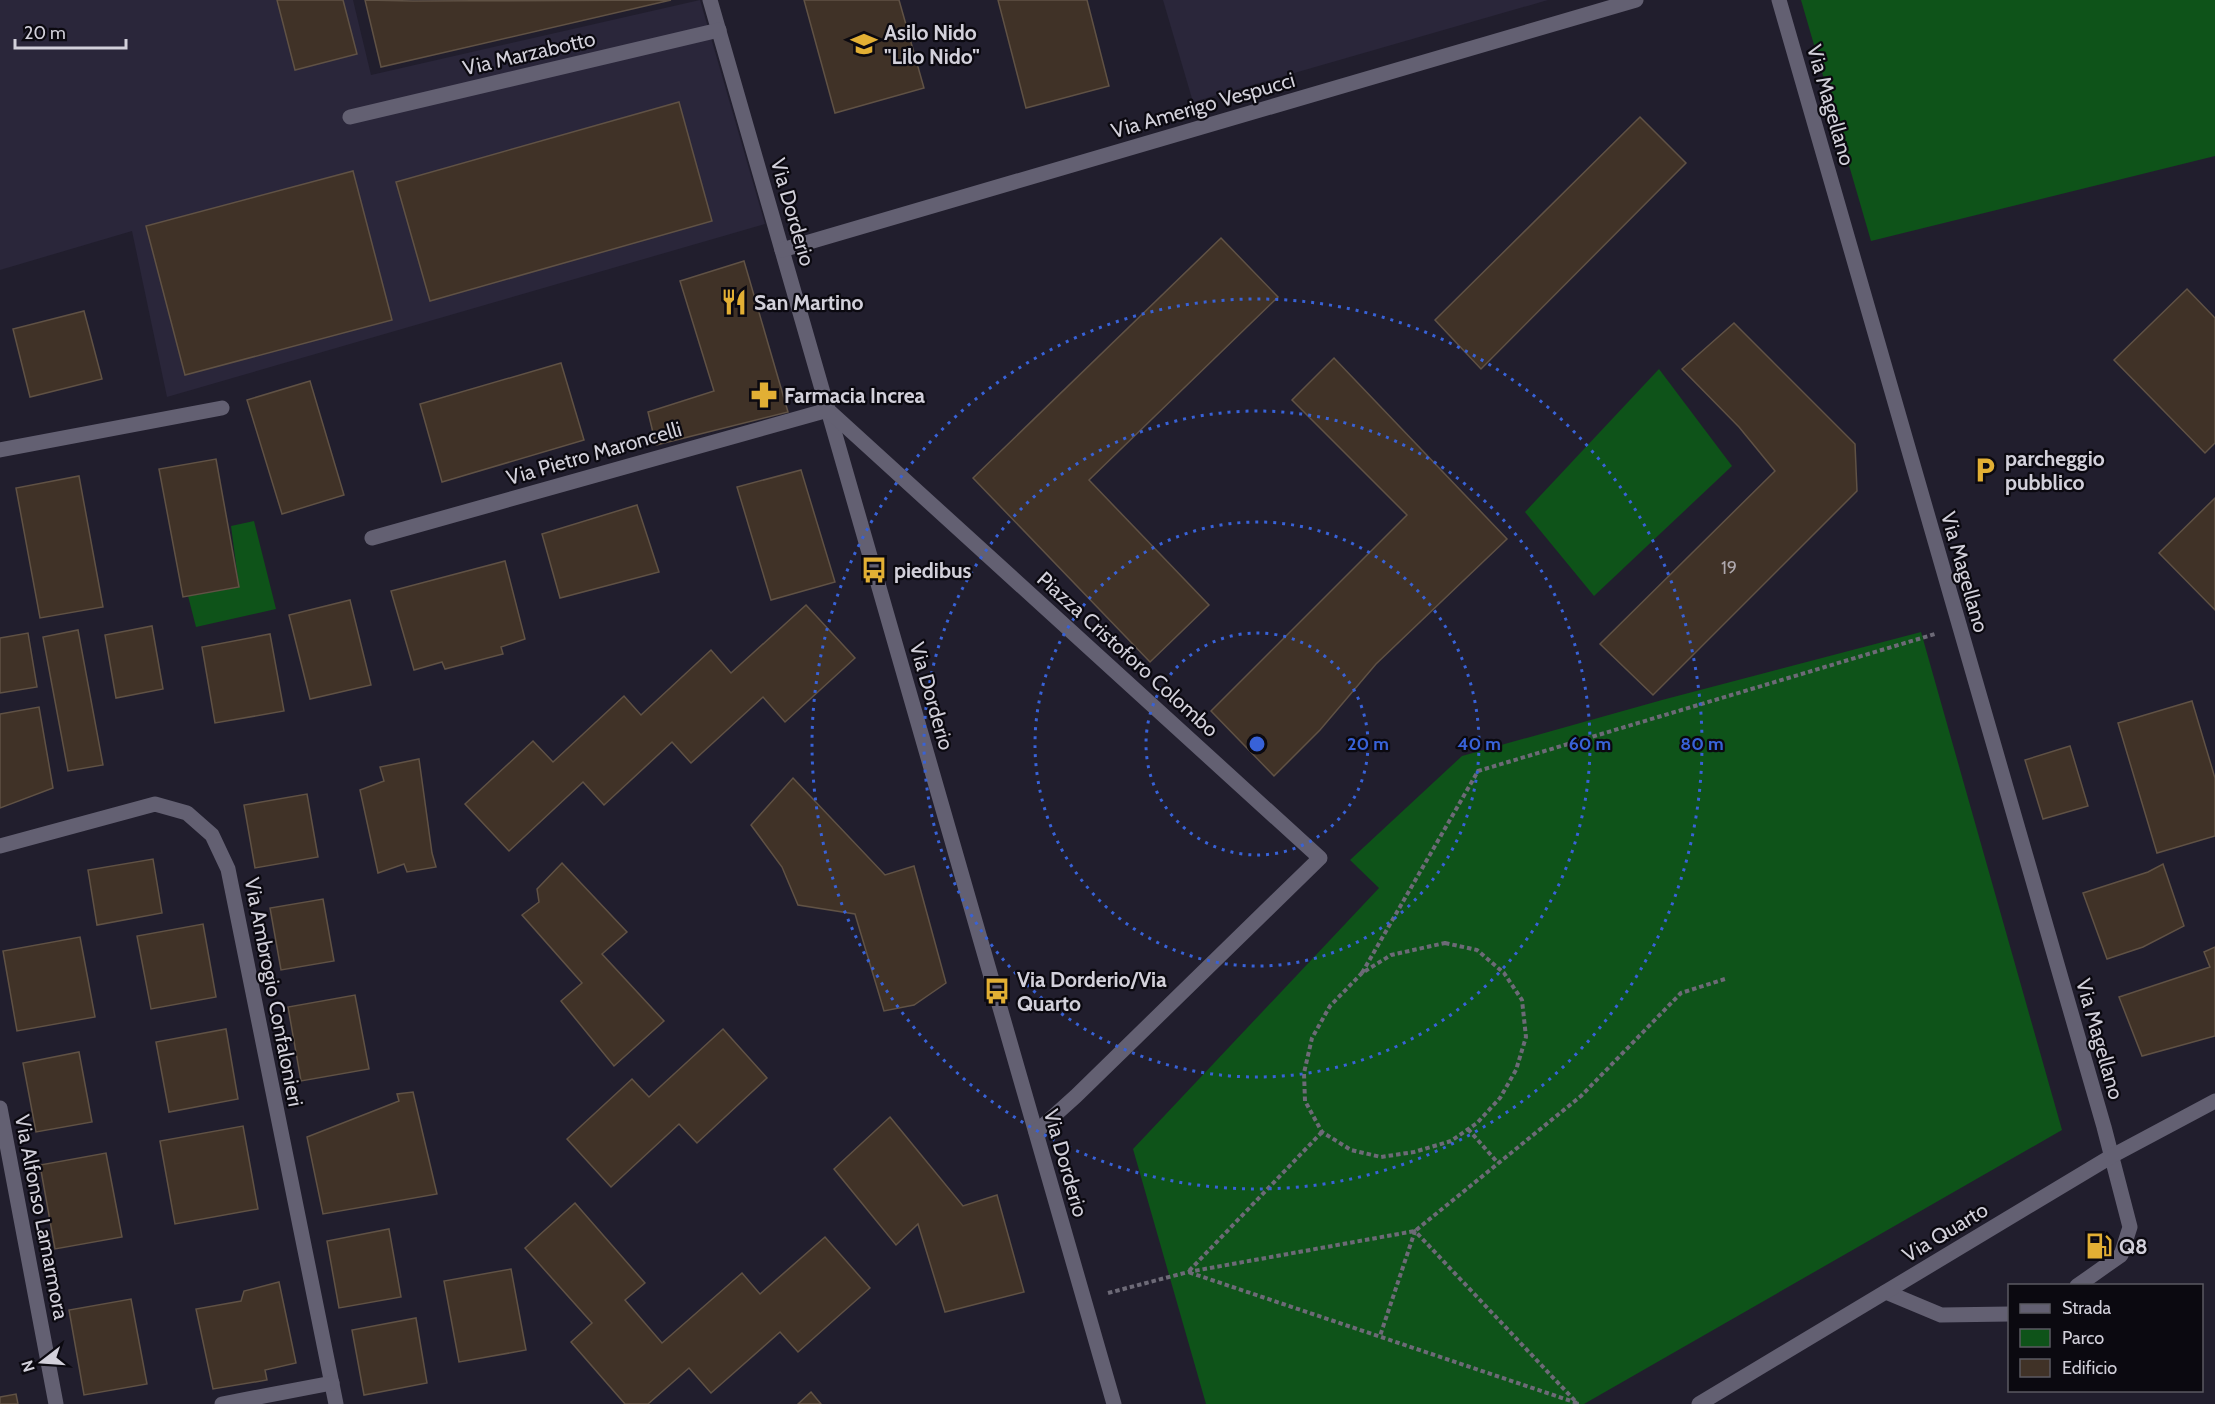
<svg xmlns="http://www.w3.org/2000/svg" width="2215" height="1404" font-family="Cabin,sans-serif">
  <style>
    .built { fill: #2a263a }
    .green { fill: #0e5319 }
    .building { fill: #403227; stroke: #605245; stroke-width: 1.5 }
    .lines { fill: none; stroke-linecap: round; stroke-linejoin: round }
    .path { stroke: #6d6a77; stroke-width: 4; stroke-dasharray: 4.5 3; stroke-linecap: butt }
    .minor { stroke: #636072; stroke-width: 15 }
    .ring { fill: none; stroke: #3862d8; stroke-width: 3; stroke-dasharray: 3 6 }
    .labels { text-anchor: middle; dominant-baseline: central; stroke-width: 4.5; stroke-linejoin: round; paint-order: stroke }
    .number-label { font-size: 18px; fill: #aea8ad }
    .poi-label { font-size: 21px; font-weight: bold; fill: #d2d0da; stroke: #0b0910; text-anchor: start }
    .street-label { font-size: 21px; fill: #d2d0da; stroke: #0b0910 }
    .centre { fill: #3862d8; stroke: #0b0910; stroke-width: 3 }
    .ring-label { font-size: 18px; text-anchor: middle; font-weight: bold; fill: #3862d8; stroke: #0b0910; stroke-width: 4.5; stroke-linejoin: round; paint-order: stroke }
  </style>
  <rect width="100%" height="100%" fill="#211e2d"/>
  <g class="built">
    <path d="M0,0H353L371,75L700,0L765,224L167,397L132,231L0,270Z"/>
    <path d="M1163,0H1548L1193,102Z"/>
  </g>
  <g class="green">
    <path d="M1801,0H2215V156L1871,241Z"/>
    <path d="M1659,369L1732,466L1594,596L1525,512Z"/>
    <path d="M254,521L276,609L196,627L188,596L239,587L231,526Z"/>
    <path d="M1921,632L2062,1130L1584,1404H1206L1133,1149L1379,888L1350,860L1462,756L1662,700Z"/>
  </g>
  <g class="building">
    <path d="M277,0H343L357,54L295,70Z"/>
    <path d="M365,0L413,1L671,0L381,67Z"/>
    <path d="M804,0H899L924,88L835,113Z"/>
    <path d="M998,0H1087L1109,86L1026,108Z"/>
    <path d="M679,102L712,221L430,301L396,182Z"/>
    <path d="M1640,117L1686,163L1481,369L1435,320Z"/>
    <path d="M353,171L392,320L185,375L146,226Z"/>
    <path d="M1221,238L1278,297L1089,480L1209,605L1150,662L973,478Z"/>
    <path d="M744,261L788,412L656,445L648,412L714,391L680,281Z"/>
    <path d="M2187,289L2215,318V443L2205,453L2114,360Z"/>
    <path d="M84,311L102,379L30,397L13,329Z"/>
    <path d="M1734,323L1855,444L1857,491L1653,695L1600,644L1775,471L1739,427L1682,369Z"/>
    <path d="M1334,358L1507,539L1376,664L1320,730L1274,776L1211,711L1407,515L1292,400Z"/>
    <path d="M561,363L584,440L442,482L420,404Z"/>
    <path d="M310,381L344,495L282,514L247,400Z"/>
    <path d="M216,459L239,587L183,597L159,469Z"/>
    <path d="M801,470L835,582L771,600L737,487Z"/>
    <path d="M79,476L103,607L40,618L16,488Z"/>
    <path d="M2215,498V610L2159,553Z"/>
    <path d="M637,505L659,572L560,598L542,534Z"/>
    <path d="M505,561L525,639L501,647L503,654L445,669L442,662L414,670L391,591Z"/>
    <path d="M350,600L371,685L310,699L289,615Z"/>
    <path d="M806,605L855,658L785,722L763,697L691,763L672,742L604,805L583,782L509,851L465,804L533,741L553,762L624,696L641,715L711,650L731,673Z"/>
    <path d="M152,626L163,689L116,698L105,635Z"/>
    <path d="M78,630L103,765L68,771L43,637Z"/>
    <path d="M28,633L37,687L0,693V638Z"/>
    <path d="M270,634L284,711L215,723L202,647Z"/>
    <path d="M2192,701L2215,778V836L2157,853L2118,723Z"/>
    <path d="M39,707L53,788L0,808V714Z"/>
    <path d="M2070,746L2088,806L2043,819L2025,760Z"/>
    <path d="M419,759L432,853L436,867L407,872L404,864L378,873L360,790L384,781L380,767Z"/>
    <path d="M793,778L885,875L914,866L946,983L914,1005L884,1011L855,914L798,905L782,867L751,825Z"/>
    <path d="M307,794L318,857L255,868L244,805Z"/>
    <path d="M153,859L162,913L97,925L88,870Z"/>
    <path d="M562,863L627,932L602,954L664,1021L614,1066L561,1001L582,983L522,915L539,902L537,889Z"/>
    <path d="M2163,864L2184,926L2143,947L2107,959L2083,893L2148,872Z"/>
    <path d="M323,899L334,961L281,970L270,908Z"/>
    <path d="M203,924L216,997L151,1009L137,936Z"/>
    <path d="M80,937L95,1017L17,1031L3,951Z"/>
    <path d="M2215,947V1036L2142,1056L2119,997L2210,967L2204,952Z"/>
    <path d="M355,995L369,1069L301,1081L288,1007Z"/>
    <path d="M226,1029L238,1099L169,1112L156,1042Z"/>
    <path d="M723,1029L767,1078L697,1143L679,1124L611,1187L567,1139L632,1079L649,1097Z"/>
    <path d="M79,1052L92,1122L36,1132L23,1063Z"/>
    <path d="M413,1092L437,1194L323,1214L307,1137L399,1101L397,1094Z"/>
    <path d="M890,1117L963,1206L997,1195L1024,1292L945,1312L918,1224L896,1245L834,1169Z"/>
    <path d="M243,1126L258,1209L175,1224L160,1141Z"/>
    <path d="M106,1153L122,1237L55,1249L40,1165Z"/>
    <path d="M575,1203L645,1283L625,1300L662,1343L742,1273L760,1294L825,1237L870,1288L798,1352L780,1332L711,1393L689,1368L648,1404H625L571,1342L592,1323L525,1248Z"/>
    <path d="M389,1229L401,1297L339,1308L327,1241Z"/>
    <path d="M511,1269L526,1350L459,1362L444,1281Z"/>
    <path d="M279,1282L296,1363L265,1370L267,1380L213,1389L196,1309L241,1301L244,1291Z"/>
    <path d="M131,1299L147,1384L84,1395L69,1310Z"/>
    <path d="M416,1318L427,1383L364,1395L352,1330Z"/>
    <path d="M811,1392L821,1404H798Z"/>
    <path d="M16,1394L18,1404H0V1397Z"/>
  </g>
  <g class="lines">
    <g class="path">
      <path d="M1445,943L1477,950L1504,973L1522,1000L1526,1037L1516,1070L1500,1098L1477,1123L1451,1141L1414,1152L1381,1157L1351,1150L1322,1132L1305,1101L1304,1073L1312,1038L1330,1006L1362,973L1391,955Z"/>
      <path d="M1362,973L1478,771L1935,634"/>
      <path d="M1468,1129L1498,1163"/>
      <path d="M1322,1132L1188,1272L1577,1403L1415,1231L1380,1336"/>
      <path d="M1108,1293L1188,1272L1415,1231L1581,1096L1681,993L1725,979"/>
    </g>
    <g class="minor">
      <path d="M710,0L1114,1404"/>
      <path d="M1779,0L2104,1127L2130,1227L2121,1255L2077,1286"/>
      <path d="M350,117L719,30"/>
      <path d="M782,250L1636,0"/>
      <path d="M0,450L222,408"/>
      <path d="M372,538L828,410L1320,858L1076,1096L1036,1132"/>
      <path d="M0,846L155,804L187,813L212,835L228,869L336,1404"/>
      <path d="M0,1108L56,1404"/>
      <path d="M1886,1292L1941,1315L2010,1314"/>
      <path d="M222,1404L332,1383"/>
      <path d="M1699,1404L2112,1156L2215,1101"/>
    </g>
  </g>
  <g class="ring">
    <circle cx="1257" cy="744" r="111"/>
    <circle cx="1257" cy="744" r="222"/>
    <circle cx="1257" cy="744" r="333"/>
    <circle cx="1257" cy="744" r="445"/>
  </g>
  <defs>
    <g id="school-bare" transform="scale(2.07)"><path d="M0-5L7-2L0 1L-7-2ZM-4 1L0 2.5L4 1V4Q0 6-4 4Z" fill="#e2af34" stroke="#0b0910" stroke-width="2.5" paint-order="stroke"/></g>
    <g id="restaurant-bare" transform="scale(2.07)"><path d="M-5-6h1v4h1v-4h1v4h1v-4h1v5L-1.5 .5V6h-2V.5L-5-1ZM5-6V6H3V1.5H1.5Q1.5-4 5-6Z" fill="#e2af34" stroke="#0b0910" stroke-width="2.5" paint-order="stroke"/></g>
    <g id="pharmacy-bare" transform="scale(2.07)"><path d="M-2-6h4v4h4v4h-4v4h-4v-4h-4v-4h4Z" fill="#e2af34" stroke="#0b0910" stroke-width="2.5" paint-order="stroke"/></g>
    <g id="parking-bare" transform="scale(2.07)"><path d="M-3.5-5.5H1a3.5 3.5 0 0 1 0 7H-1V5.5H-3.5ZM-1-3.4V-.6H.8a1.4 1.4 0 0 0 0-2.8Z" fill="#e2af34" stroke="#0b0910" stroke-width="2.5" paint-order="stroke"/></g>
    <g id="bus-bare" transform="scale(2.07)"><path d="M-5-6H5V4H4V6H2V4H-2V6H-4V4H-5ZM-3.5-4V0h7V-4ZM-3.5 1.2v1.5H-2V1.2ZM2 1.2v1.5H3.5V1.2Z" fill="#e2af34" stroke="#0b0910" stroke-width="2.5" paint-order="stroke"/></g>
    <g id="fuel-bare" transform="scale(2.07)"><path d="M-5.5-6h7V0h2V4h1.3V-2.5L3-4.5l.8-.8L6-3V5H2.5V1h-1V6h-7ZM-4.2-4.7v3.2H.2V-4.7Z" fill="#e2af34" stroke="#0b0910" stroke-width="2.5" paint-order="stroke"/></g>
  </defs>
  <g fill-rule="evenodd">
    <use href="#school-bare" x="864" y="44"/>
    <use href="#restaurant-bare" x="734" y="302"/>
    <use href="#pharmacy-bare" x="764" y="395"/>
    <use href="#parking-bare" x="1985" y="470"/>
    <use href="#bus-bare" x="874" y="570"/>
    <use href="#bus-bare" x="997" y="991"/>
    <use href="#fuel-bare" x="2099" y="1246"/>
  </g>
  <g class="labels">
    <g class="number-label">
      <text x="1729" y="568">19</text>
    </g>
    <g class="poi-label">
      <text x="884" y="32">Asilo Nido<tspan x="884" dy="24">"Lilo Nido"</tspan></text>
      <text x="754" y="302">San Martino</text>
      <text x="784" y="395">Farmacia Increa</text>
      <text x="2005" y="458">parcheggio<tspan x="2005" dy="24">pubblico</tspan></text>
      <text x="894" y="570">piedibus</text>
      <text x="1017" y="979">Via Dorderio/Via<tspan x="1017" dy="24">Quarto</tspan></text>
      <text x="2119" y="1246">Q8</text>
    </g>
    <g class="street-label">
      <text transform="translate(529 53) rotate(-13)">Via Marzabotto</text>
      <text transform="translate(1203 105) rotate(-16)">Via Amerigo Vespucci</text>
      <text transform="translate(1831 105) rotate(74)">Via Magellano</text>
      <text transform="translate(793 212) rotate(74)">Via Dorderio</text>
      <text transform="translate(594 453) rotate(-16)">Via Pietro Maroncelli</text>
      <text transform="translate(1965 572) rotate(74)">Via Magellano</text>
      <text transform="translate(1128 654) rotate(42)">Piazza Cristoforo Colombo</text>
      <text transform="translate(932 696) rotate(74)">Via Dorderio</text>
      <text transform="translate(274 992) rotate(79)">Via Ambrogio Confalonieri</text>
      <text transform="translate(2100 1039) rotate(74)">Via Magellano</text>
      <text transform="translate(1066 1163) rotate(74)">Via Dorderio</text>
      <text transform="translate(42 1217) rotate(79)">Via Alfonso Lamarmora</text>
      <text transform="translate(1945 1232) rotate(-31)">Via Quarto</text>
    </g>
  </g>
  <circle cx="1257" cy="744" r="9" class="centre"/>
  <g class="ring-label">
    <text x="1368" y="750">20 m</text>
    <text x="1479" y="750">40 m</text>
    <text x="1590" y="750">60 m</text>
    <text x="1702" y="750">80 m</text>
  </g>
  <rect x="2008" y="1284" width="195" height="108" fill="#0b0910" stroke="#5b5961" stroke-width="1.5"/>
  <rect x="2020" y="1304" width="30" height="9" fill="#636072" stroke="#5b5961" stroke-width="1.5"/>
  <text x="2062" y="1314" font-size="18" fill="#d2d0da">Strada</text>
  <rect x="2020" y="1329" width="30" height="18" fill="#0e5319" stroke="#5b5961" stroke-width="1.5"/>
  <text x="2062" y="1344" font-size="18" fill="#d2d0da">Parco</text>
  <rect x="2020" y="1359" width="30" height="18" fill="#403227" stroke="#5b5961" stroke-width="1.5"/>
  <text x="2062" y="1374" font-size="18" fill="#d2d0da">Edificio</text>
  <g transform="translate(42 1362) rotate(253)" stroke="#0b0910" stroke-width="4.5" paint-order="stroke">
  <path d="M0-4.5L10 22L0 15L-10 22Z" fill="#d2d0da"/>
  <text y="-9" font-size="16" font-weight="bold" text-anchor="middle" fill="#d2d0da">N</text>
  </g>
  <path d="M15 39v9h111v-9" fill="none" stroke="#d2d0da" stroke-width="3"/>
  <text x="24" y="39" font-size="18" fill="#d2d0da" stroke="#0b0910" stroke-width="4.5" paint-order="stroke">20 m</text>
</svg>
